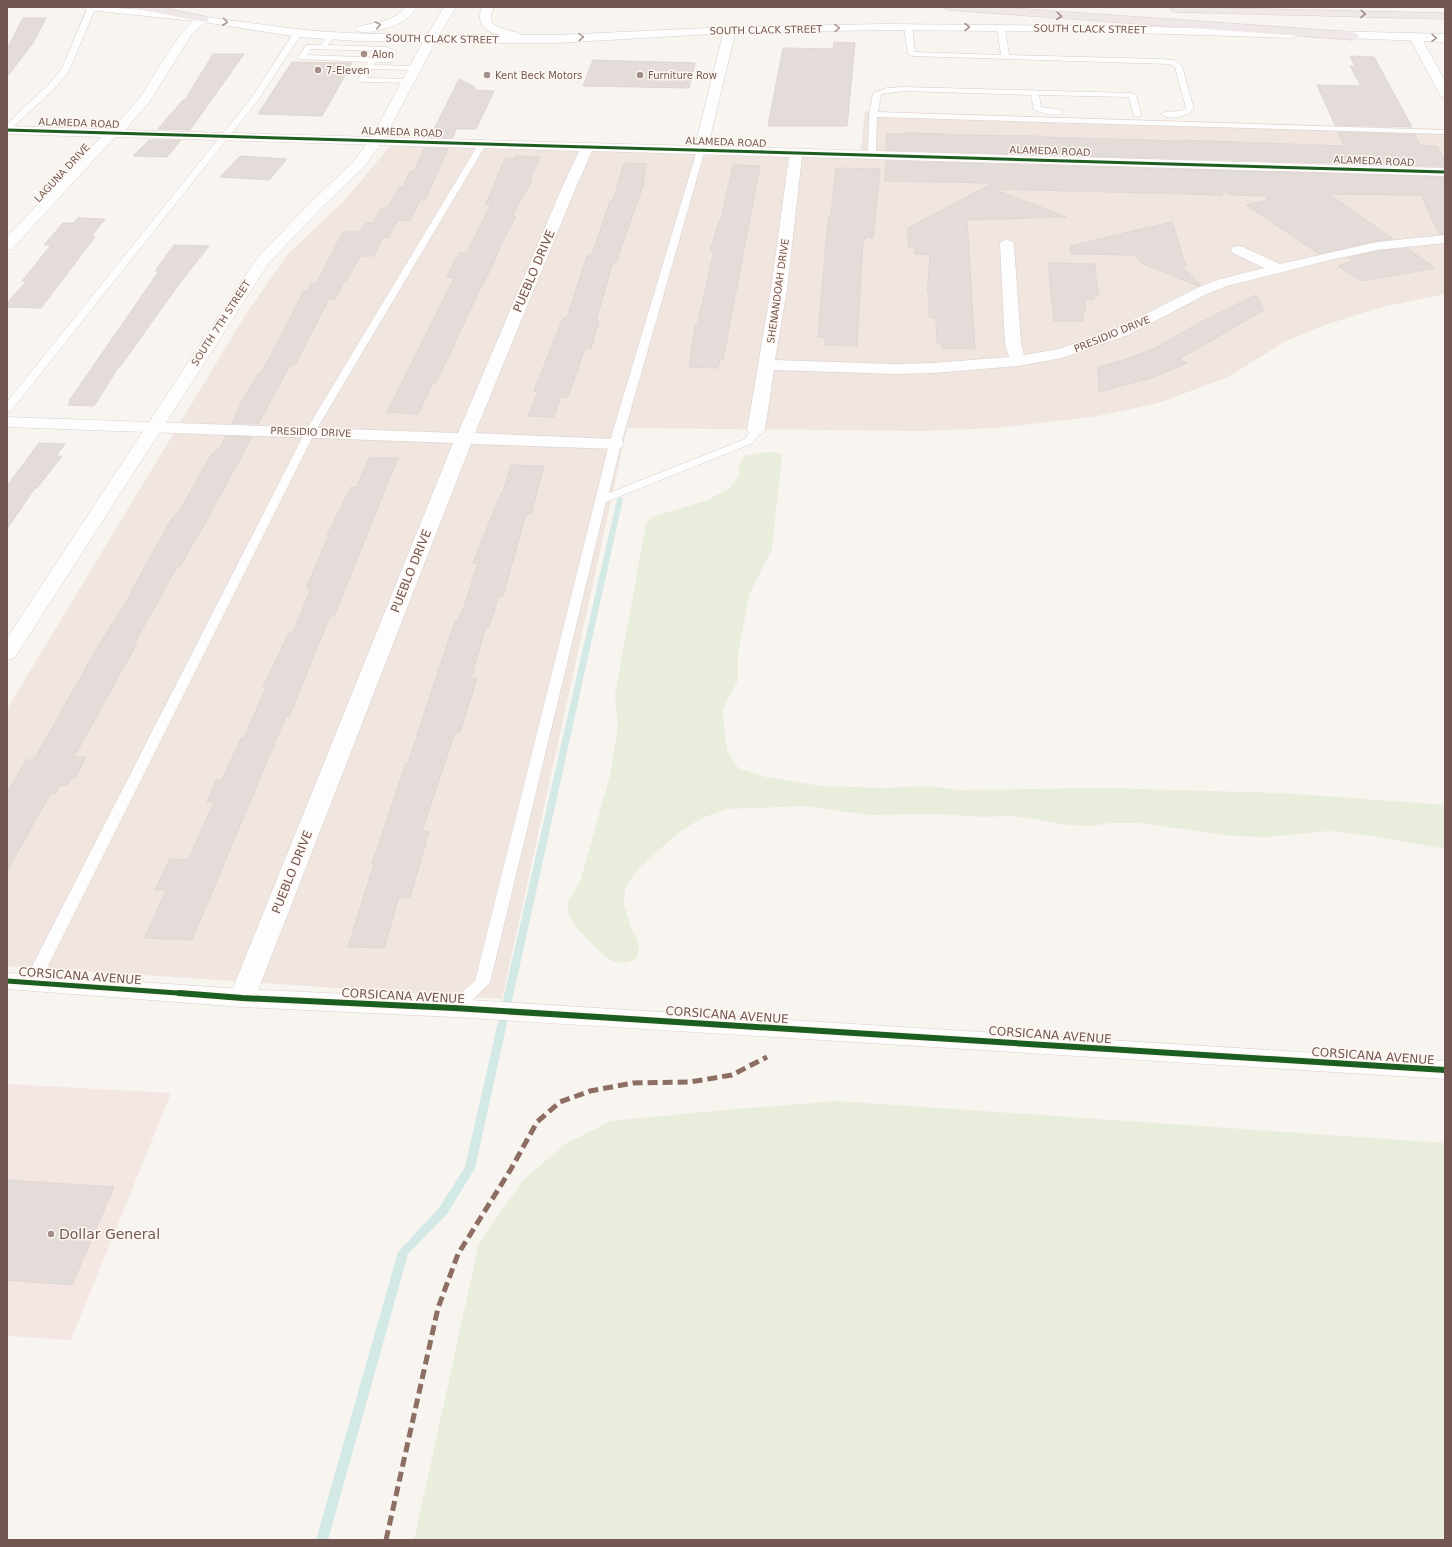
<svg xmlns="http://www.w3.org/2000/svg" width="1452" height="1547" font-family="'DejaVu Sans',sans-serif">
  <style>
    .residential { fill: #f0e5df }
    .commercial { fill: #f4e6e2 }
    .green { fill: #e9eddc }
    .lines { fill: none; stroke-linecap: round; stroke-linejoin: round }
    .stream { fill: #d3e9e6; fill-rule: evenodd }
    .building { fill: #e4dcd8; stroke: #e0d6d3 }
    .service-casing { stroke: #d7cfcc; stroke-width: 1 }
    .minor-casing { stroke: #d7cfcc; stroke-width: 1 }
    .tertiary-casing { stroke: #d7cfcc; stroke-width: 1 }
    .secondary-casing { stroke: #d8cfcc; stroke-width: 1 }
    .motorway-casing { stroke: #d9d0cd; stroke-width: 1 }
    .service { fill: #fefdfd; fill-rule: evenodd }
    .minor { fill: #fefdfd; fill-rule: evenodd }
    .tertiary { fill: #fefdfd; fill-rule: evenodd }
    .secondary { fill: #fefdfd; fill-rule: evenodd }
    .motorway { fill: #f0e8e8; fill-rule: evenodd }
    .quiet { stroke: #8d6e63; stroke-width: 5; stroke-dasharray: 10 5; stroke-linecap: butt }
    .cycleway-far2-casing { stroke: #fef8f4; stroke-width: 4.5 }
    .cycleway-far1-casing { stroke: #fef8f4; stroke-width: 8 }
    .cycleway-casing { stroke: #fef8f4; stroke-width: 9 }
    .cycleway-far2 { stroke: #1b5e20; stroke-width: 3 }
    .cycleway-far1 { stroke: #1b5e20; stroke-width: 5 }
    .cycleway { stroke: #1b5e20; stroke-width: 6 }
    .oneway { stroke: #a08a86 }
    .oneway2 { stroke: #ac9996 }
    .poi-dot { fill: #a38e89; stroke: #fef8f4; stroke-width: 1.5 }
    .labels { text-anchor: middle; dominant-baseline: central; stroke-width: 3; stroke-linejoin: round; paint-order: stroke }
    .far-street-label { font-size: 10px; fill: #755751; stroke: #fef8f4 }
    .far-poi-label { font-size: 10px; fill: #755751; stroke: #fef8f4; text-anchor: start }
    .street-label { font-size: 12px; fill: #755751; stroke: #fef8f4 }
    .near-poi-label { font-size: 14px; fill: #755751; stroke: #fef8f4; text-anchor: start }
  </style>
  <rect width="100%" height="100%" fill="#f8f4f0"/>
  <path class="residential" d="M865,111L1445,129V294L1378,308L1322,326L1286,341L1226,378L1158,403L1093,417L996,428L923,431L627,428L502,999L7,966V709L244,317L287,255L345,200L390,146L400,145L860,159Z"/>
  <path class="commercial" d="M7,1084L171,1093L71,1340L7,1336Z"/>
  <g class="green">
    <path d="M774,452L782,455L772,549L749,595L738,654V680L722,711L727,750L738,768L766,777L821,786L883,788L931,786L957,790L1104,788L1283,793L1445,805V849L1379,837L1329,831L1267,837L1232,836L1140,823H1111L1090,826L1067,825L1035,819L1010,816L981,817L937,814L868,815L807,806L727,809L702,818L678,833L637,870L625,887L624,904L631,928L638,941L639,951L635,960L623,963L612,961L599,951L576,927L568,912V901L580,882L610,776L618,727L615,695L646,524L652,517L708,500L730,488L739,476V467L744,456L760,453Z"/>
    <path d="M838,1101L1445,1143V1540H414L479,1243L524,1179L567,1143L611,1121L735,1109Z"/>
  </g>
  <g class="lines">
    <path class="stream" d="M620,497L623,499L475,1168L447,1214L408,1254L328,1540H316L398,1252L439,1208L465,1167L617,499Z"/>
  </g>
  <g class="building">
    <path d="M23,18H46L33,43L7,77V49Z"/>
    <path d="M834,42L855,43L847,126H768L783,48L833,49Z"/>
    <path d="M213,54H244L190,130L158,129L183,100H185Z"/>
    <path d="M1350,56L1374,57L1412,127L1335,125L1317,85L1361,86L1350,66H1355Z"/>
    <path d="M593,60L695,63L689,88L583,86Z"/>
    <path d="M292,62L352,63L322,116L258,114Z"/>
    <path d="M459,79L475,87L474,90L494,91L476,129H456L453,138L430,137Z"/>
    <path d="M1338,132L1415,135L1421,146H1437L1445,161V166L886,150L887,134H905V133L949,134V135L1038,136V137L1180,141V140L1344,146Z"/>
    <path d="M149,140H181L167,157L133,156Z"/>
    <path d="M424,148L448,149L425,200H420L410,221L398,220L388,238H383L374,256H361L359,258L346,282H344L335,299H329L295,365H290L258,424L232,423L243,399L259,372H262L304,291H307L311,284H316L343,232H359L366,223H373L381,208H388L397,191L400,187H403L410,171H414Z"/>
    <path d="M240,156L287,159L269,180L220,177Z"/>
    <path d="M515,156L540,157L532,175L530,180H532L512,216H516L501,245L492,267L480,289L436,383H433L418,414L387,412L454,278L447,277L459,253H467L491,205L486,204L505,158L514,159Z"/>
    <path d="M886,161L1445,177V234H1439L1421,195L1329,194L1393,239L1377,241L1319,254L1246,205L1267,200L1266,196L1231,195L1220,188L1223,195L993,189L1066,217L967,220L975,349L942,348V344L937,343L936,318L929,317V293H927L930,255L915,254V247H908V228L993,183L885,181Z"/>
    <path d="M624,163L647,164L643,180H645L617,260L616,262H613L596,321H599L591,348H585L568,397H561L554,417L528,416L538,392L534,391L544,366L563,318H567L587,256H590L593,252L610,201H612L614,197Z"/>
    <path d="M733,165L760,166L723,360L720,359L718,368L689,367L695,326H697L714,250H710L720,219H721Z"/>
    <path d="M836,168L880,169L873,238L866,237L865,240H863L857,346L825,345V337H818L826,243L829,216H831Z"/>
    <path d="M78,218L105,219L91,237H95L41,308L7,307V303L27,281H22L51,245H44L63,223H73Z"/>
    <path d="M1172,222L1186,266H1182L1201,285L1198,286L1143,264L1134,255L1071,254L1070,246Z"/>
    <path d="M174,245L209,246L179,284L119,368H118L94,406L68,405L70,401H69L159,271H155Z"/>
    <path d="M1407,248L1435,268L1361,281L1338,266L1352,261L1351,257L1348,258L1377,251Z"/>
    <path d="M1048,263L1095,264L1096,279L1099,296H1093L1094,299H1085L1086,311L1082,310L1084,321H1054Z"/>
    <path d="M1256,295L1264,310L1179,359L1187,363L1154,377L1099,392L1098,367L1124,360L1154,349L1197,324Z"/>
    <path d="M226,436L252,437L199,534H198L180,567H177L152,612L135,642L137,643L74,757H86L75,778H71L67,785H60L55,794H50L7,871V793L26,760H34L92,657L132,592H131L168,525L176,513H178L212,454H214L216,450H219Z"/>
    <path d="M39,443L65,444L56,456H62L37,488H35L7,529V486Z"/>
    <path d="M369,458H398L334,616H330L289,717L286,716L192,940L145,938L166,890H155L170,859L188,860L214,802H207L216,780H222L241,738H244L266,687H263L289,633H293L311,588H306L329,535H327L351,487L356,488Z"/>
    <path d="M511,465L544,466L531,514H526L503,596H499L489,627H486L471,678L477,679L460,732H455L422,831L429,832L410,898L399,897L384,948L348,947L374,864H372L406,763H408L455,621H457L464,607L478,563H473L501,493L503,492Z"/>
    <path d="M7,1180L114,1187L72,1285L7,1280Z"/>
  </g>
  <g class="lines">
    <g class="service-casing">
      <g id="service">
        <path d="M88,7H96L68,73L55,88L10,130H7V124L49,84L61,70Z"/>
        <path d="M905,25H908L912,27L915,52L1001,55L997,28L1001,26L1005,28L1009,55L1160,59L1174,60L1182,66L1194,109C1187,117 1169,121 1161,114C1168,109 1178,114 1186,108L1175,67L1169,64L912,56L908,54L904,27Z"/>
        <path d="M295,31H298L302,33L258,100L11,411L7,412V402L252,97Z"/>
        <path d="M329,33H332L336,35L328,45L386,47L397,51L391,62H375L374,65L415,66L419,68L415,70L372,69L367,78L408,79H411V83L362,82L358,80L368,62L299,59L298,57L306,45H321ZM311,49L386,51L389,52L386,58L307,55Z"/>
        <path d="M903,87L1132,93L1136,95L1141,114L1140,116H1134L1129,97L1039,95L1041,107L1063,110L1064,112C1057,118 1042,113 1034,110L1031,95L903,91L881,94L878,112L1445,130V134L877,117L876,155L872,158L869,157L868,155L869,114L873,93L887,88Z"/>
        <path d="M483,140L487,143L315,432L38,986L32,987L26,986L24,982L305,432L479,143Z"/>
        <path d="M701,147L705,150L621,444L609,493L745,439L752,428L756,427L761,430L753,443L606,502L490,983L460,1012L454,1014L448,1012L446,1008L448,1004L475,981L609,444L697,150Z"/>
      </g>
    </g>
    <g class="minor-casing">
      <g id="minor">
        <path d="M203,16L207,17L209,19L192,34L150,101L125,130L695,146L724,30L726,28H734L736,30L708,146L1445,168V176L802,157L787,289L775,360L895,364L933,363L1009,357L1005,344L1000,244L1002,241L1007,240L1012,241L1014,244L1021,344L1024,355L1059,349L1116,329L1197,288L1217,280L1264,268L1233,253L1231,250L1233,247L1238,246L1243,247L1280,264L1377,242L1445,235V243L1377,250L1330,260L1227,286L1207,294L1128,335L1062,358L1018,366L933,373L895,374L774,370L765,430L762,434L756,435L750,434L747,430L771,289L789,157L592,151L574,192L475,433L615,439L621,440L624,444L621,448L615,449L471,444L255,998L251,1004L242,1007L233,1004L229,998L453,443L7,427V417L458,433L560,192L579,151L115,137L12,249L7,250V237L101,137L7,134V126L109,129C121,120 132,108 141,96C155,77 182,21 203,16Z"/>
        <path d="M1415,33L1419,35L1421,37L1445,81V97L1441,96L1439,93L1409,37L1411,35Z"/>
      </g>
    </g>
    <g class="tertiary-casing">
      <path id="tertiary" d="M7,973L242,989L454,999L1445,1061V1079L454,1017L242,1007L7,989Z"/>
    </g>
    <g class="secondary-casing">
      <g id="secondary">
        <path d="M83,7C156,7 226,21 297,29C340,34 384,34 427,35L444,7H456L439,35H500C484,31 476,24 482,7H494L491,14L492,23L500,28L518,33L520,35H556L730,27L884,24L1103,26L1292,30L1296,32L1298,34L1296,36L1292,38L1103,32L884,30L730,33L556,43H435L383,141L363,168L321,208L268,264L17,654L14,658L7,660V638L257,258L311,202L353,162L370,140L423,42L357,41L298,37L203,22L89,10L85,9Z"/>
        <path d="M405,7H417C414,12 411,16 406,19C396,27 369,35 357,31L355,29L357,27C374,22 394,23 405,7Z"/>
        <path d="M1328,31L1445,34V42L1324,37L1322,35L1324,33Z"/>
      </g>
    </g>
    <g class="motorway-casing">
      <g id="motorway">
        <path d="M137,7H160L203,16L207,17L209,19L207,21L203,22L143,10L139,9Z"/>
        <path d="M944,7H997L1353,32L1357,34L1359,36L1357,38L1353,40L950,10L946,9Z"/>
        <path d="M1172,7L1445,13V19L1176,12L1172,11L1170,9Z"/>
      </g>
    </g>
    <use href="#service" class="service"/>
    <use href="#minor" class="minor"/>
    <use href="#tertiary" class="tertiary"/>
    <use href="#secondary" class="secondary"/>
    <use href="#motorway" class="motorway"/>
    <path class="quiet" d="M386,1540L438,1308L458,1254L511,1169L537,1122L560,1102L590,1091L633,1083L690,1082L732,1075L767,1057"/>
    <g class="cycleway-far2-casing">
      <path id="cycleway-far2" d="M7,130L1445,172"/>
    </g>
    <g class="cycleway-far1-casing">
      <path id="cycleway-far1" d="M7,981L192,994"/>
    </g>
    <g class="cycleway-casing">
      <path id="cycleway" d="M179,993L242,998L454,1008L1445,1070"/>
    </g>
    <use href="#cycleway-far2" class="cycleway-far2"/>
    <use href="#cycleway-far1" class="cycleway-far1"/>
    <use href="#cycleway" class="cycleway"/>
  </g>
  <defs><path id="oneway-chevron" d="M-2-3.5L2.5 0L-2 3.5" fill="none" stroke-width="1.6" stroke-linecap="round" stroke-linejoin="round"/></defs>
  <g class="oneway">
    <use href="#oneway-chevron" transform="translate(1363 14) rotate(2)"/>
    <use href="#oneway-chevron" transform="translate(1059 16) rotate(5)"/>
  </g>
  <g class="oneway2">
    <use href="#oneway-chevron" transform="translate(225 22) rotate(8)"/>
    <use href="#oneway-chevron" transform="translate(378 25) rotate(-13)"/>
    <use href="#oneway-chevron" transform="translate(967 27)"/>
    <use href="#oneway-chevron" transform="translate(837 28) rotate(-1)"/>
    <use href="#oneway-chevron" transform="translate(581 37) rotate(-3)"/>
    <use href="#oneway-chevron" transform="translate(1434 38) rotate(2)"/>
  </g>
  <g class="poi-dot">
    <circle cx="364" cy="54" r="4"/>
    <circle cx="318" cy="70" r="4"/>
    <circle cx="487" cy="75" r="4"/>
    <circle cx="640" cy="75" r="4"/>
    <circle cx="51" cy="1234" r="4"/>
  </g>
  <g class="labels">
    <g class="far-street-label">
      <text transform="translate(1090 29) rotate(1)">SOUTH CLACK STREET</text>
      <text transform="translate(766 30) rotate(-1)">SOUTH CLACK STREET</text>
      <text transform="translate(442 39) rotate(1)">SOUTH CLACK STREET</text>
      <text transform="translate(79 123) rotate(2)">ALAMEDA ROAD</text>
      <text transform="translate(402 132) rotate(2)">ALAMEDA ROAD</text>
      <text transform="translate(726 142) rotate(2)">ALAMEDA ROAD</text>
      <text transform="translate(1050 151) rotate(2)">ALAMEDA ROAD</text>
      <text transform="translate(1374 161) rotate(2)">ALAMEDA ROAD</text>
      <text transform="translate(62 173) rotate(-47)">LAGUNA DRIVE</text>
      <text transform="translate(778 291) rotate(-82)">SHENANDOAH DRIVE</text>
      <text transform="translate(221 323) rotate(-57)">SOUTH 7TH STREET</text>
      <text transform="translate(1112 334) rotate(-22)">PRESIDIO DRIVE</text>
      <text transform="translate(311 432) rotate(2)">PRESIDIO DRIVE</text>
    </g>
    <g class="far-poi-label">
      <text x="372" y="54">Alon</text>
      <text x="326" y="70">7-Eleven</text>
      <text x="495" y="75">Kent Beck Motors</text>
      <text x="648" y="75">Furniture Row</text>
    </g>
    <g class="street-label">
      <text transform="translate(534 271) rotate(-67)">PUEBLO DRIVE</text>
      <text transform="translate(411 571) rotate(-68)">PUEBLO DRIVE</text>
      <text transform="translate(292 872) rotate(-68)">PUEBLO DRIVE</text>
      <text transform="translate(80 976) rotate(4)">CORSICANA AVENUE</text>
      <text transform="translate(403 996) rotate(3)">CORSICANA AVENUE</text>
      <text transform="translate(727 1015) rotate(4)">CORSICANA AVENUE</text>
      <text transform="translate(1050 1035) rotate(4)">CORSICANA AVENUE</text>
      <text transform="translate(1373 1056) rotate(4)">CORSICANA AVENUE</text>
    </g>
    <g class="near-poi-label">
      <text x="59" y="1234">Dollar General</text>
    </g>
  </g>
  <rect width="1452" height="1547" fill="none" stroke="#755751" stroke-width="16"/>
</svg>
